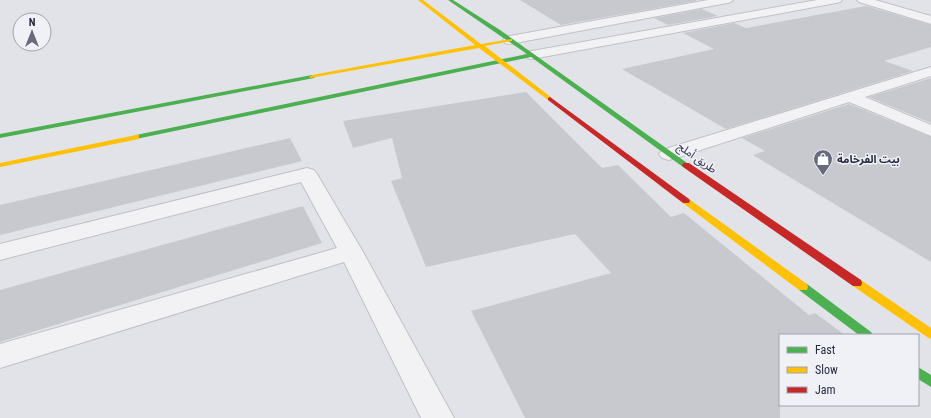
<svg xmlns="http://www.w3.org/2000/svg" width="931" height="418" font-family="'Roboto Condensed','Noto Sans Arabic',sans-serif">
  <style>
    .building { fill: #c8c9ce }
    .lines { fill: none; stroke-linecap: round; stroke-linejoin: round }
    .street-casing { stroke: #c0c1c6; stroke-width: 2 }
    .street { fill: #f2f2f4; fill-rule: evenodd }
    .fast { fill: #4caf50; fill-rule: evenodd }
    .slow { fill: #ffc107; fill-rule: evenodd }
    .jam { fill: #c62828; fill-rule: evenodd }
    .labels { text-anchor: middle; dominant-baseline: central; stroke-width: 3; stroke-linejoin: round; paint-order: stroke }
    .street-label { font-size: 11px; fill: #272b42; stroke: #eff1f7 }
    .poi-label { font-size: 11px; font-weight: bold; fill: #272b42; stroke: #eff1f7; text-anchor: start }
  </style>
  <rect width="100%" height="100%" fill="#e2e3e8"/>
  <g class="building">
    <path d="M520,0H696V1L561,25Z"/>
    <path d="M866,6L931,25V47L884,61L913,71L726,129L622,69L714,49L683,33L734,23L746,28Z"/>
    <path d="M702,9L718,16L668,25L654,18Z"/>
    <path d="M931,78V123L869,97Z"/>
    <path d="M526,92L602,168L618,165L671,217L684,213L809,315L815,313L845,335H780V418H525L471,311L611,273L575,234L426,267L391,181L402,178L392,138L353,148L343,121Z"/>
    <path d="M849,104L931,137V262L753,155L765,151L742,138Z"/>
    <path d="M290,138L302,161L0,235V205Z"/>
    <path d="M303,206L322,243L0,342V290Z"/>
  </g>
  <g class="lines">
    <g class="street-casing">
      <g id="street">
        <path d="M708,0H733L731,2L727,3L510,44L505,43L503,40L505,37L510,36Z"/>
        <path d="M817,0H842L840,2L836,3L532,59L527,58L525,55L527,52L532,51Z"/>
        <path d="M857,0H875L931,16V24L859,2Z"/>
        <path d="M931,67V76L865,97L931,125V136L849,102L676,158L669,160L662,158L659,154L662,150Z"/>
        <path d="M307,168L314,170L317,174L363,252L454,418H421L344,262L0,368V344L337,248L301,182L0,260V244Z"/>
      </g>
    </g>
    <use href="#street" class="street"/>
    <g class="fast">
      <path d="M448,0H453L500,30L690,165L686,167H683L531,57L136,139L132,137L136,135L527,54Z"/>
      <path d="M312,75L315,77L314,78L0,138V134Z"/>
      <path d="M803,283L807,284L871,332L873,335H859L799,290L798,287L799,284Z"/>
      <path d="M918,367L931,375V387L918,379Z"/>
    </g>
    <g class="slow">
      <path d="M418,0H423L481,44L512,39V41L485,46L552,98V100H548L479,48L310,78L309,77L312,75L475,45Z"/>
      <path d="M136,135H139V139L0,167V163Z"/>
      <path d="M686,198L689,199L807,284L808,287L807,290H799L683,203L682,201Z"/>
      <path d="M857,279L861,280L931,328V339L927,337L853,286L852,283L853,280Z"/>
    </g>
    <g class="jam">
      <path d="M550,97L689,199L690,201L689,203H683L548,100V98Z"/>
      <path d="M683,163H689L861,280L862,283L861,286H853L683,167L682,165Z"/>
    </g>
  </g>
  <defs>
    <g id="shop-pin" transform="scale(1)"><path d="M0 17L-7.5 6A9.5 9.5 0 1 1 7.5 6Z" fill="#686b7c" stroke="#eff1f7"/><path d="M-5-2.5h2.3a2.7 3.5 0 0 1 5.4 0H5L5.5 6h-11ZM-1.5-2.5h3a1.5 2.3 0 0 0-3 0Z" fill="#fff"/></g>
  </defs>
  <g fill-rule="evenodd">
    <use href="#shop-pin" x="823" y="159"/>
  </g>
  <g class="labels">
    <g class="street-label">
      <text transform="translate(697 158) rotate(35)">طريق أملج</text>
    </g>
    <g class="poi-label">
      <text x="837" y="159">بيت الفرخامة</text>
    </g>
  </g>
  <rect x="779" y="334" width="140" height="72" fill="#eff1f7" stroke="#9fa2af"/>
  <rect x="787" y="347" width="20" height="6" fill="#4caf50" stroke="#9fa2af"/>
  <text x="815" y="354" font-size="12" fill="#272b42">Fast</text>
  <rect x="787" y="367" width="20" height="6" fill="#ffc107" stroke="#9fa2af"/>
  <text x="815" y="374" font-size="12" fill="#272b42">Slow</text>
  <rect x="787" y="387" width="20" height="6" fill="#c62828" stroke="#9fa2af"/>
  <text x="815" y="394" font-size="12" fill="#272b42">Jam</text>
  <g transform="translate(32 32)"><circle r="19" fill="#eff1f7" stroke="#9fa2af"/>
  <path d="M0-3L7 15L0 10L-7 15Z" fill="#686b7c"/>
  <text y="-6" font-size="11" font-weight="bold" text-anchor="middle" fill="#272b42">N</text>
  </g>
</svg>
